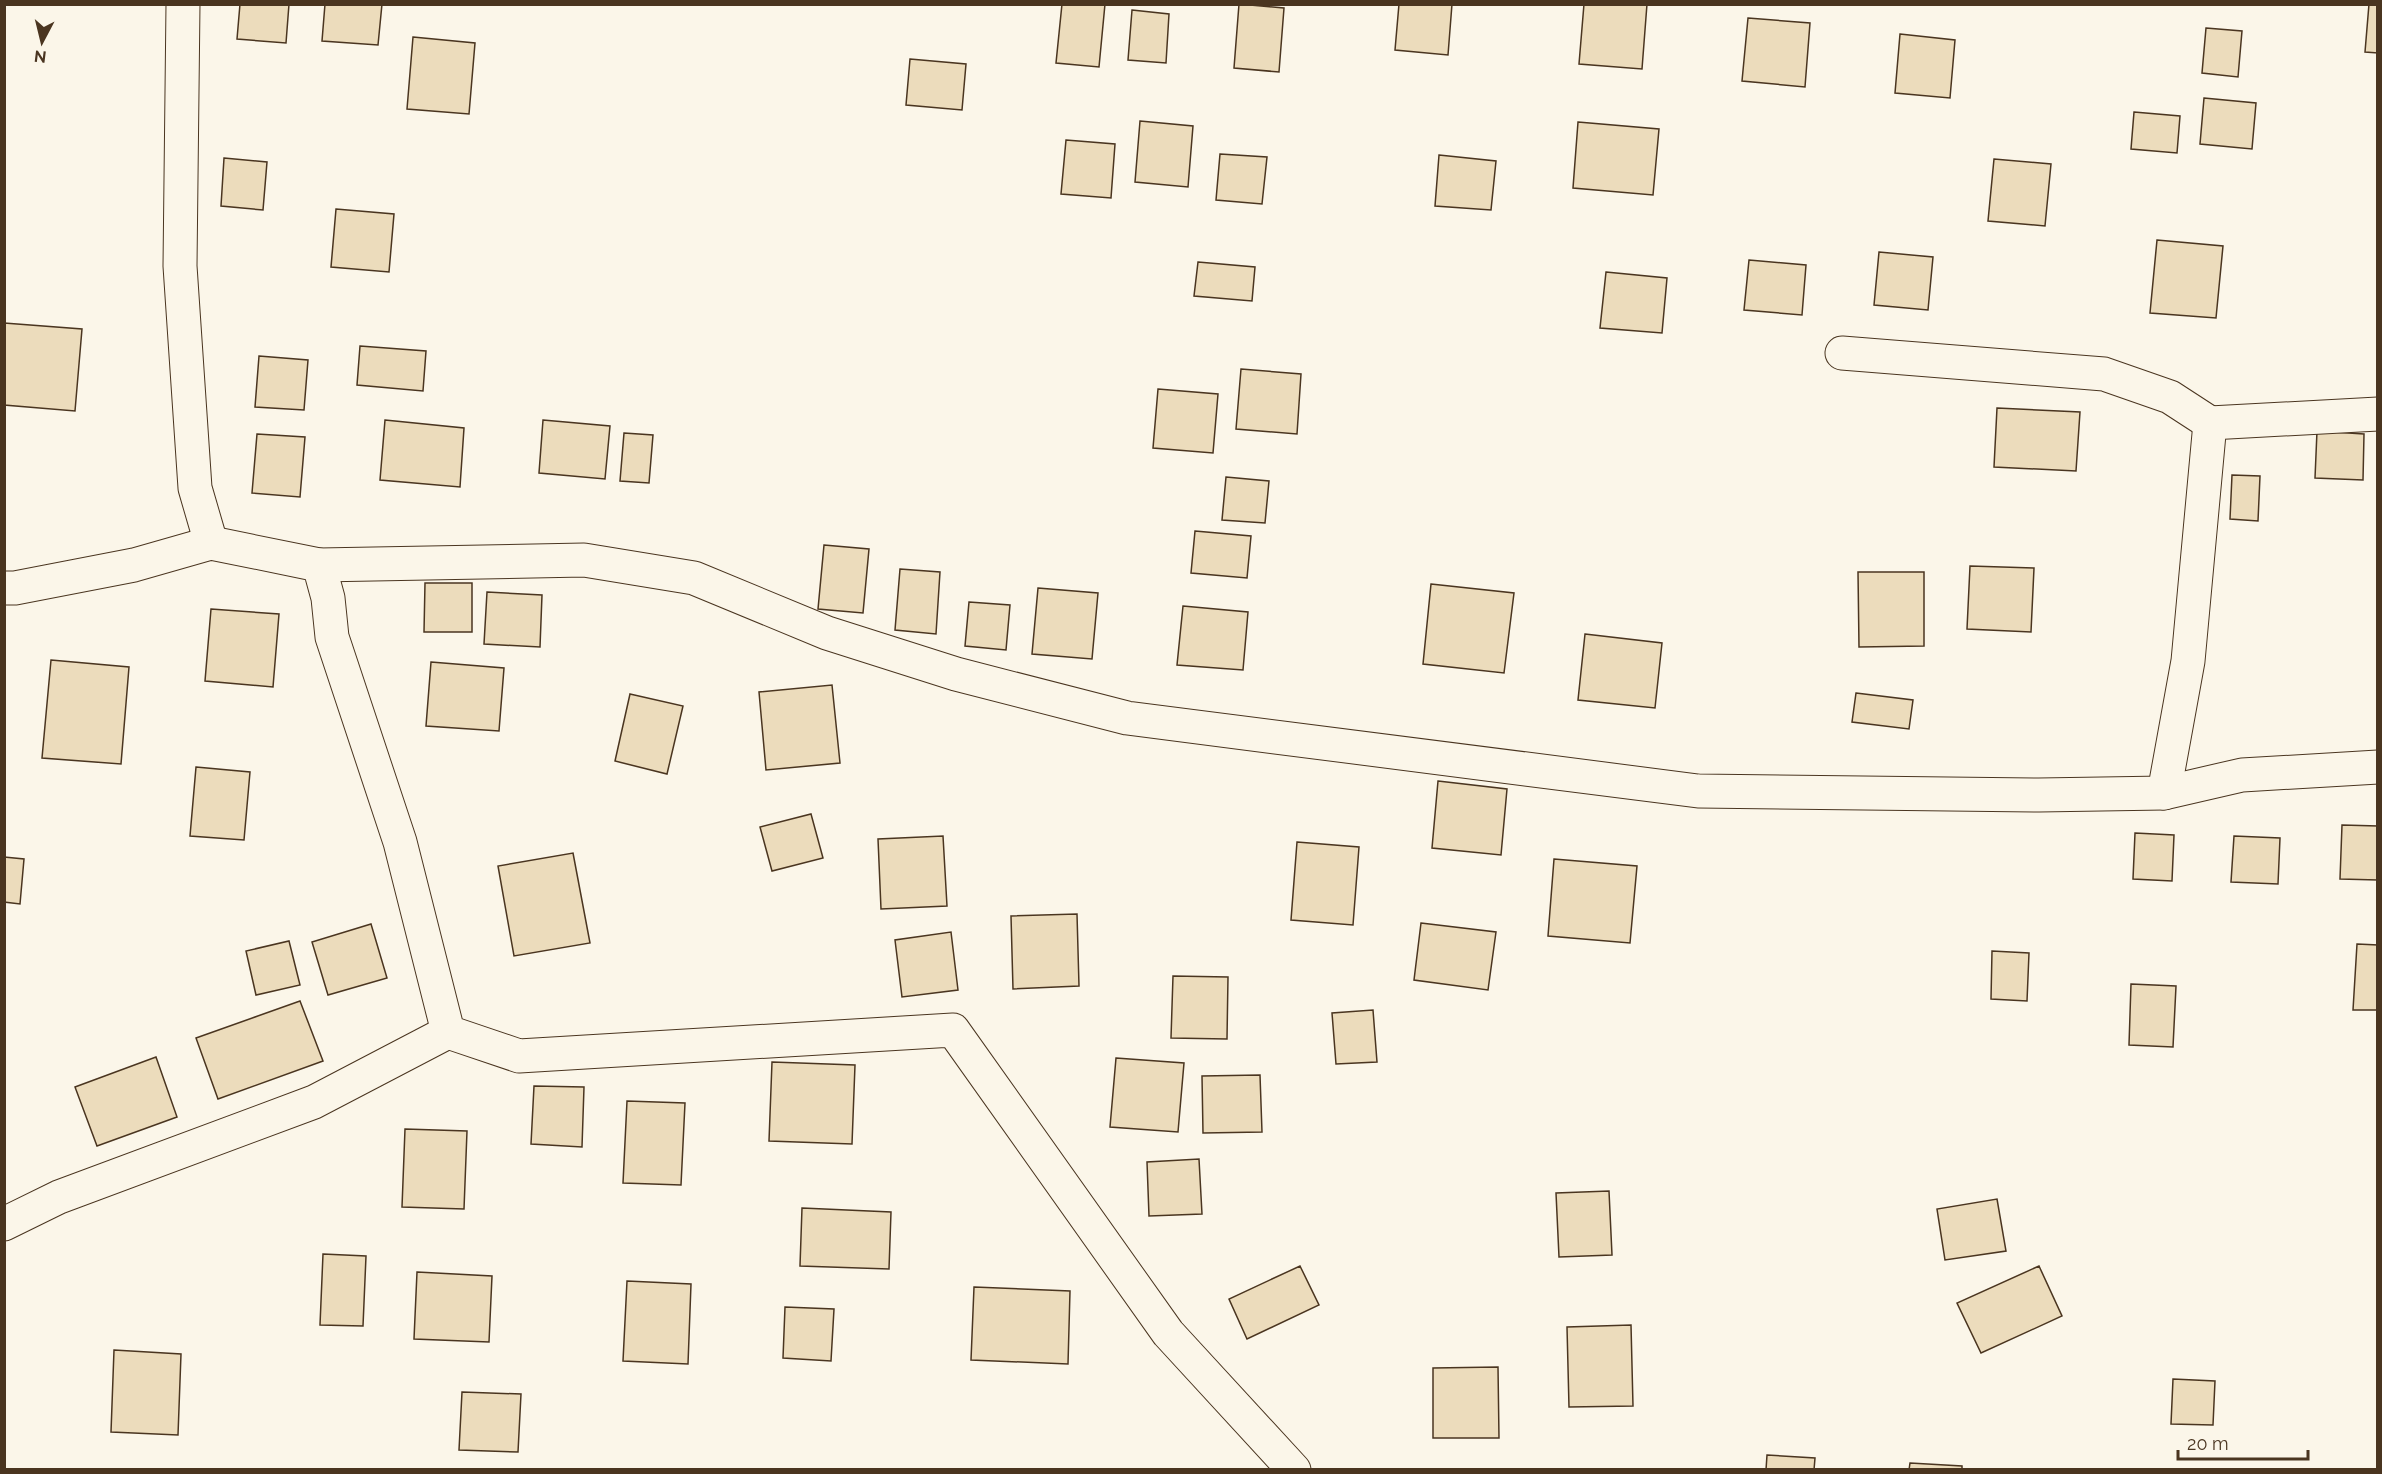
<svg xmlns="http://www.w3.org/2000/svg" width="2382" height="1474" font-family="Raleway,sans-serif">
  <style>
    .building { fill: #ecdcbc; stroke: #4a3520; stroke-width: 1.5 }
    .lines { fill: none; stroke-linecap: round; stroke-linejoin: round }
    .minor-casing { stroke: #4a3520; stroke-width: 35 }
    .secondary-casing { stroke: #4a3520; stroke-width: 35 }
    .minor { stroke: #fbf6e9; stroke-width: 33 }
    .secondary { stroke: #fbf6e9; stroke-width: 33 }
  </style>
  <rect width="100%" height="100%" fill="#fbf6e9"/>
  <g class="building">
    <path d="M240,4H289L286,43L237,39Z"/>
    <path d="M325,4H382L378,45L322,41Z"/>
    <path d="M1062,4H1105L1099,67L1056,63Z"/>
    <path d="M1239,4L1284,8L1279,72L1234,68Z"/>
    <path d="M1399,4H1452L1448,55L1395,50Z"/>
    <path d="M1584,4H1647L1642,69L1579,64Z"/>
    <path d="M2369,4H2378V53L2365,52Z"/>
    <path d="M1132,10L1169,14L1166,63L1128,60Z"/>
    <path d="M1748,18L1810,23L1805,87L1742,81Z"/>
    <path d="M2206,28L2242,31L2238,77L2202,73Z"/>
    <path d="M1900,34L1955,40L1950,98L1895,93Z"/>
    <path d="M413,37L475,43L469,114L407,109Z"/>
    <path d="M910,59L966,64L962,110L906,105Z"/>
    <path d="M2204,98L2256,103L2252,149L2200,144Z"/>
    <path d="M2134,112L2180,116L2177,153L2131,149Z"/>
    <path d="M1140,121L1193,126L1188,187L1135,182Z"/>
    <path d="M1578,122L1659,129L1653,195L1573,188Z"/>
    <path d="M1066,140L1115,144L1111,198L1061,194Z"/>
    <path d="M1220,154L1267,157L1262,204L1216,200Z"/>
    <path d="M1439,155L1496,161L1491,210L1435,206Z"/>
    <path d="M224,158L267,162L263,210L221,206Z"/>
    <path d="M1994,159L2051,164L2045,226L1988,221Z"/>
    <path d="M336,209L394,214L389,272L331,267Z"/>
    <path d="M2157,240L2223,246L2216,318L2150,313Z"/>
    <path d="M1879,252L1933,257L1928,310L1874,305Z"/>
    <path d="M1749,260L1806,265L1802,315L1744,310Z"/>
    <path d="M1198,262L1255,267L1252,301L1194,296Z"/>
    <path d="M1606,272L1667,278L1662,333L1600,328Z"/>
    <path d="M4,323L82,329L75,411L4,405Z"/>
    <path d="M360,346L426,351L423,391L357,385Z"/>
    <path d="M259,356L308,360L304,410L255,407Z"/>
    <path d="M1241,369L1301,374L1297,434L1236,429Z"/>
    <path d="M1158,389L1218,394L1213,453L1153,448Z"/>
    <path d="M1997,408L2080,412L2076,471L1994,467Z"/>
    <path d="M385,420L464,428L460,487L380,480Z"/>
    <path d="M543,420L610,426L605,479L539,473Z"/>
    <path d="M2317,431L2364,434L2363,480L2315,478Z"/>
    <path d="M624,433L653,435L649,483L620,481Z"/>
    <path d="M257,434L305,437L300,497L252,493Z"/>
    <path d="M2232,475L2260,476L2258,521L2230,519Z"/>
    <path d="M1226,477L1269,481L1265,523L1222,520Z"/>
    <path d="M1195,531L1251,536L1247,578L1191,573Z"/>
    <path d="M824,545L869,549L863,613L818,609Z"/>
    <path d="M1970,566L2034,568L2031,632L1967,629Z"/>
    <path d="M900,569L940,572L936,634L895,630Z"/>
    <path d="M1858,572H1924V646L1859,647Z"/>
    <path d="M425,583H472V632H424Z"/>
    <path d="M1431,584L1514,593L1504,673L1423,664Z"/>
    <path d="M1038,588L1098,593L1092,659L1032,654Z"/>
    <path d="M487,592L542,595L540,647L484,644Z"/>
    <path d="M969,602L1010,605L1006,650L965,646Z"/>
    <path d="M1183,606L1248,612L1243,670L1177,665Z"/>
    <path d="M211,609L279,614L273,687L205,681Z"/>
    <path d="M1585,634L1662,643L1655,708L1578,700Z"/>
    <path d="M51,660L129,667L121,764L42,758Z"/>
    <path d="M431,662L504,668L499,731L426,726Z"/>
    <path d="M832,685L840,763L766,770L759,692Z"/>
    <path d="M1856,693L1913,700L1909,729L1852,722Z"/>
    <path d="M630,694L683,706L667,774L615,761Z"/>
    <path d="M196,767L250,772L244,840L190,836Z"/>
    <path d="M1438,781L1507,789L1501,855L1432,848Z"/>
    <path d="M811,814L823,858L772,871L760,827Z"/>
    <path d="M2342,825L2378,826V880L2340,879Z"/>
    <path d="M2135,833L2174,835L2172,881L2133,879Z"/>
    <path d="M943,836L947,906L881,909L878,839Z"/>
    <path d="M2234,836L2280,838L2278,884L2231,882Z"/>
    <path d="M1297,842L1359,847L1353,925L1291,920Z"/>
    <path d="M573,853L590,943L514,956L498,866Z"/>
    <path d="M4,857L24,859L20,904L4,902Z"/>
    <path d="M1554,859L1637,866L1630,943L1548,936Z"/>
    <path d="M1077,914L1079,986L1013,989L1011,916Z"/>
    <path d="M1421,923L1496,932L1488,990L1414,980Z"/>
    <path d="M371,924L387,978L328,995L312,942Z"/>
    <path d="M951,932L958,990L902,997L895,940Z"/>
    <path d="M289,941L300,985L256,995L246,951Z"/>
    <path d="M2357,944L2378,945V1010H2353Z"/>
    <path d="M1992,951L2029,953L2027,1001L1991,999Z"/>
    <path d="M1173,976L1228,977L1227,1039L1171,1038Z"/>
    <path d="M2131,984L2176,986L2173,1047L2129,1045Z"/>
    <path d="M300,1001L323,1061L218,1099L196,1038Z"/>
    <path d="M1373,1010L1377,1062L1336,1064L1332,1013Z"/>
    <path d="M156,1057L177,1117L97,1146L75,1087Z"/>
    <path d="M1116,1058L1184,1063L1178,1132L1110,1127Z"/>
    <path d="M772,1062L855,1065L852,1144L769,1141Z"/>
    <path d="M1260,1075L1262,1132L1203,1133L1202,1076Z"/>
    <path d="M534,1086L584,1087L582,1147L531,1144Z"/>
    <path d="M627,1101L685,1103L681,1185L623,1183Z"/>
    <path d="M405,1129L467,1131L464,1209L402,1207Z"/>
    <path d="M1199,1159L1202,1214L1149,1216L1147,1162Z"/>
    <path d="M1609,1191L1612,1255L1559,1257L1556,1193Z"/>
    <path d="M1997,1199L2006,1251L1945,1260L1937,1209Z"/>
    <path d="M802,1208L891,1212L889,1269L800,1266Z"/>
    <path d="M323,1254L366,1256L363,1326L320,1325Z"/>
    <path d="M1300,1266L1319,1305L1247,1339L1229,1299Z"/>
    <path d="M2039,1266L2062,1316L1981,1353L1957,1303Z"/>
    <path d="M417,1272L492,1276L489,1342L414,1339Z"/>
    <path d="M627,1281L691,1284L688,1364L623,1361Z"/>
    <path d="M974,1287L1070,1291L1068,1364L971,1360Z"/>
    <path d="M785,1307L834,1309L831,1361L783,1358Z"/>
    <path d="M1631,1325L1633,1406L1569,1407L1567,1327Z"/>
    <path d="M114,1350L181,1354L178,1435L111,1432Z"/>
    <path d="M1498,1367L1499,1438H1433V1368Z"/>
    <path d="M2173,1379L2215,1381L2213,1425L2171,1424Z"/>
    <path d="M462,1392L521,1394L518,1452L459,1450Z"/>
    <path d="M1767,1455L1815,1458L1814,1470H1766Z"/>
    <path d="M1910,1463L1962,1466V1470H1909Z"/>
  </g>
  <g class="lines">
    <g class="minor-casing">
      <g id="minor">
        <path d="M183,4L180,266L195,488L211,543"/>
        <path d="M1842,353L2104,374L2170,397L2210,423"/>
        <path d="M319,565L584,560L694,578L827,633L956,674L1127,718L1698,791L2039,795L2164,793L2188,661L2210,423L2378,414"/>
        <path d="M2164,793L2242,775L2378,767"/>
        <path d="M4,1224L59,1197L314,1102L448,1032"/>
      </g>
    </g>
    <g class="secondary-casing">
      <path id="secondary" d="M4,588H15L134,565L211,543L319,565L328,598L332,637L400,842L448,1032L519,1056L953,1030L1168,1333L1294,1470"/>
    </g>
    <use href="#minor" class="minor"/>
    <use href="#secondary" class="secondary"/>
  </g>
  <rect width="2382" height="1474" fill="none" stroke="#4a3520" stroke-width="12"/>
  <g transform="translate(42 42) rotate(187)" stroke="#fbf6e9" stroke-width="4.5" paint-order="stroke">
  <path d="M0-4.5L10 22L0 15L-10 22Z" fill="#4a3520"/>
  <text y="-9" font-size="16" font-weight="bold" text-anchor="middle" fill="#4a3520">N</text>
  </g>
  <path d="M2178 1450v9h130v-9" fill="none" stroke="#4a3520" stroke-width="3"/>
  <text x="2187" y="1450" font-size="18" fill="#4a3520" stroke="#fbf6e9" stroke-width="4.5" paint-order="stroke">20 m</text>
</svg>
